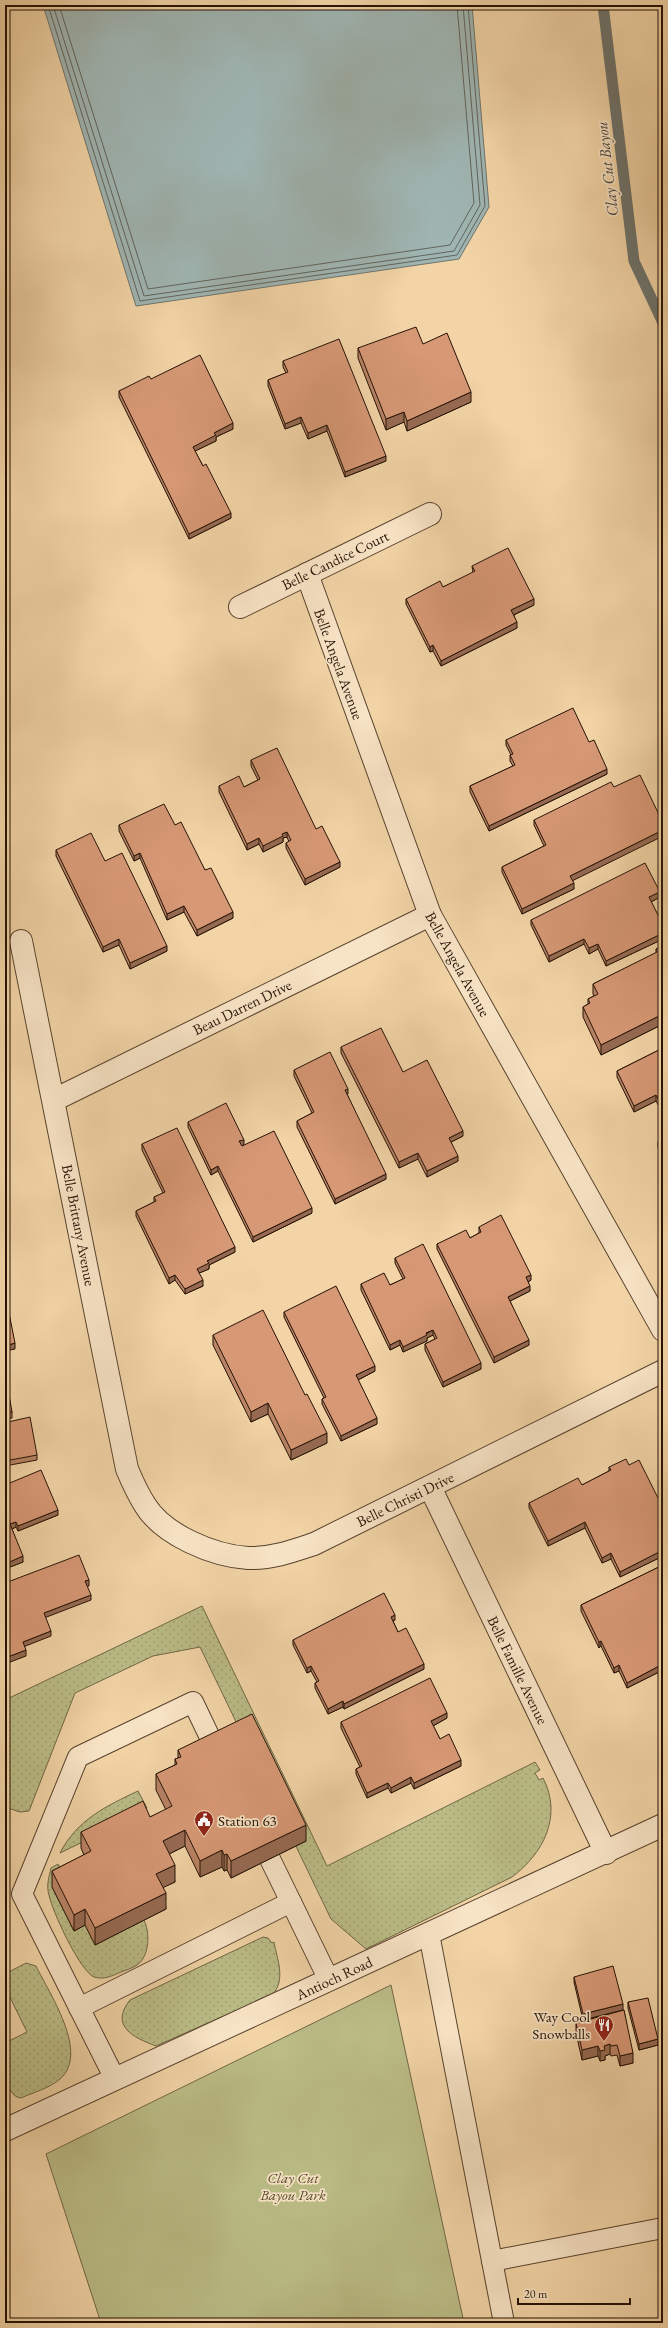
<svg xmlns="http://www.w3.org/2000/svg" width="668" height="2328" font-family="'EB Garamond',serif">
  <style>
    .grass { fill: url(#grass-dots); stroke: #706746 }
    .green { fill: #bbbc86; stroke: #706746 }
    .water { fill: #9fb5b2; stroke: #6e746d }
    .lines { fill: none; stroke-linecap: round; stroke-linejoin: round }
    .shore { stroke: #62645c; stroke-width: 1 }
    .stream { stroke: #6e746d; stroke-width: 11 }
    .service-casing { stroke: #58422d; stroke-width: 22 }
    .minor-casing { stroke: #58422d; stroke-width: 24 }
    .tertiary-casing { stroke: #58422d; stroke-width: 24 }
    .service { stroke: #f7e3c5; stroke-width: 20 }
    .minor { stroke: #f7e3c5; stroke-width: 22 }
    .tertiary { stroke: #f7e3c5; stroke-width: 22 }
    .wall { fill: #b98365; stroke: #251205 }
    .shaded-wall { fill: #966a52; stroke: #251205 }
    .building { fill: #d79875; stroke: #251205 }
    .labels { text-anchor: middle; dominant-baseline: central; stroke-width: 3.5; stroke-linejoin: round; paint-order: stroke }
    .street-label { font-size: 15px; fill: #251205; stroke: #f7e3c5 }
    .poi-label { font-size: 15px; fill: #251205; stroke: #f7e3c5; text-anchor: start }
    .park-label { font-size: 15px; font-style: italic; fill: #5a4e32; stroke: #f7e3c5 }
    .water-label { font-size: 16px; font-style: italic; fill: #504b42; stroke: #f7e3c5 }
  </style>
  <defs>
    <pattern id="grass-dots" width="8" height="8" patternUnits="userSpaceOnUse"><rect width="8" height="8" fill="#bbbc86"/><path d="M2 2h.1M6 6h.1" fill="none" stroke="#a1a172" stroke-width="1.8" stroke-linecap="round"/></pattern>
  </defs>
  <rect width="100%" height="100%" fill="#f2d4a6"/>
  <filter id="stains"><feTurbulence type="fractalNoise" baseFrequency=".005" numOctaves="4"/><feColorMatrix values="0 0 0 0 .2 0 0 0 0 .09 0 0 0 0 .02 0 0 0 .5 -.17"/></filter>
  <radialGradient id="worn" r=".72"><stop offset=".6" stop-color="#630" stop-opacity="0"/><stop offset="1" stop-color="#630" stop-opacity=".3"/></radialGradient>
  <g class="grass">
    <path d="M202,1606L327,1866L535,1762L540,1770L535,1773L539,1780L543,1778C563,1816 543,1854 512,1877L366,1949L331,1919L200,1647L153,1656L75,1693L29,1811L20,1812L5,1807V1700Z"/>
    <path d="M138,1791L147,1808L144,1812L60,1853C77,1820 106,1806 138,1791Z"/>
    <path d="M58,1864L66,1880L52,1887L74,1931L85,1925L95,1944L144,1920C150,1932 150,1956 137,1965C133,1968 126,1970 121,1972C112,1976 104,1980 94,1977C80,1971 52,1911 49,1895C46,1886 49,1877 51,1868Z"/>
    <path d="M263,1937L268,1938L272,1943L274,1942C277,1959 286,1979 273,1994L156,2046C134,2038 109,2026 130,2000Z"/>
    <path d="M26,1963L36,1966C49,1993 90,2053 60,2079C50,2088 32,2093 21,2098C2,2096 5,2056 5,2043L27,2032L5,1987V1970L7,1973Z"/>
  </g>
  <path class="green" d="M391,1985L464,2323H101L46,2154Z"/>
  <path class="water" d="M43,5H472L489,207L459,259L136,306Z"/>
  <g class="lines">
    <g class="shore">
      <path d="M48,5L140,301L457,255L485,206L468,5"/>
      <path d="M53,5L144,296L454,251L480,205L463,5"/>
      <path d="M59,5L148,289L450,245L474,203L457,5"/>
    </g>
    <path class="stream" d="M603,5L634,261L663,323"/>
    <g class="service-casing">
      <g id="service">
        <path d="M270,1859L329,1980"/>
        <path d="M429,1934L504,2323"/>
        <path d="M79,2008L291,1902"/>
        <path d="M115,2079L22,1894L78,1757L193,1702L215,1748"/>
        <path d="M492,2261L663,2228"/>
      </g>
    </g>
    <g class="minor-casing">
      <g id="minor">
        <path d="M307,574L430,915L663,1330"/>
        <path d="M240,607L430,514"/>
        <path d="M21,941L127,1469C132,1481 138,1494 145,1505C163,1535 214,1556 248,1558C271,1559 293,1551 314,1544L663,1371"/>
        <path d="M54,1100L430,915"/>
        <path d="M430,1487L606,1853"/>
      </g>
    </g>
    <g class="tertiary-casing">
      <path id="tertiary" d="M5,2130L663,1825"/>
    </g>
    <use href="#service" class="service"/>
    <use href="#minor" class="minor"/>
    <use href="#tertiary" class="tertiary"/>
  </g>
  <g class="wall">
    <path d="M423,344L471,402L407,431L404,422L386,430L358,358V348Z"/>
    <path d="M283,361L386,461L345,477L327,431L308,439L301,423L285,429L268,386V380L286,373L283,367Z"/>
    <path d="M151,379L233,429L216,437V441L195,451L231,518L189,539L119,397V391Z"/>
    <path d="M472,566L534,605L514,615L517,628L441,666L433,651L430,652L406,604V599L443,587L473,573Z"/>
    <path d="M506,740L589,742L607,774L489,831L470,792V786L513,766L510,761V755H511L506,745Z"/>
    <path d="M251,760L316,829L340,867L305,885L286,848V843L289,842L287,837L283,838V842L263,852L259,844L247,850L219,792V786L244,787L258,780L251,766Z"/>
    <path d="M534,820L572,880L574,889L522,914L502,872V867L544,846L534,825Z"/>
    <path d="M119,825H175L205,870L233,918L197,936L184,912L167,920L140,858L134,861L119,831Z"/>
    <path d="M56,850L105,861L167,951L130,969L119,945L103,952L56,856Z"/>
    <path d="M660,897L651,902L663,925V939L606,966L598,949L589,954L584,944L549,962L531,925V920Z"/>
    <path d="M663,946V1024L601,1055L583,1017V1007L588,1004V999L594,996L593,994V984L656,953V949Z"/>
    <path d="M341,1047L403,1072L463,1136L451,1142L458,1161L427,1177L418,1159L399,1168L341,1053Z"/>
    <path d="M663,1048L662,1112L656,1101L634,1112L617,1077V1071Z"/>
    <path d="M294,1070L348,1094H347L386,1179L335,1204L297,1127V1121L312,1113L294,1076Z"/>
    <path d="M188,1122L244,1145L312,1213L253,1242L218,1171L211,1175L188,1127Z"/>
    <path d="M663,1139V1157L658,1147V1142Z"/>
    <path d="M142,1144L235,1252L209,1265V1269L199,1273L203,1286L185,1294L175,1280L169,1284L136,1216V1211L154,1202V1197L163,1193L142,1150Z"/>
    <path d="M479,1227L531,1280L528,1282L530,1291L510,1301L529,1345L494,1363L437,1249V1244L470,1238L479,1233Z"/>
    <path d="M395,1258L481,1369L443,1387L425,1350V1344L435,1339L433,1335L427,1338V1341L403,1352L400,1345L390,1350L361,1290V1284L390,1285L403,1279L395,1263Z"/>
    <path d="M284,1312L375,1371L358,1380L377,1424L341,1441L322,1404V1399L324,1398L284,1317Z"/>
    <path d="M213,1335L305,1395L327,1443L291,1460L268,1414L251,1422L213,1345Z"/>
    <path d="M5,1390L12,1412V1418L7,1419L8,1422L37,1455V1460L5,1466Z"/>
    <path d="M609,1467L663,1548L660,1550L661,1557L620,1577L611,1559L602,1563L585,1528L548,1546L529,1508V1503L582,1485L609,1471Z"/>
    <path d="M5,1485L58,1515L18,1531L16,1527L12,1529L23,1562L5,1569Z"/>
    <path d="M663,1565V1670L627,1688L619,1671L614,1673L601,1646L599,1648L581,1611V1605Z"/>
    <path d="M395,1620L393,1621L398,1632L424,1669L344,1709L343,1707L328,1714L315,1688V1683L317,1682L311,1671L307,1673L293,1645V1640Z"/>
    <path d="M447,1718L433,1726L440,1739L461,1766L414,1789L411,1783L391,1793L388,1788L367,1798L356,1774V1769L360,1767L341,1728V1722Z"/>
    <path d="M178,1750L306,1841L231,1878L227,1870L224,1871L222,1867L200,1877L185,1846L169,1854L175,1882L163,1887L166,1909L95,1945L85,1925L74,1931L52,1887V1871L84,1855L81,1848V1832L150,1817L166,1810L156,1790V1774L175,1765V1759L178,1758Z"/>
    <path d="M574,1977L623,2010L583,2020L574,1982Z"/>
    <path d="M628,2002L658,2045L639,2050L628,2008Z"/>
    <path d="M624,2010L633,2063L620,2066L617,2055L611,2056L610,2054L605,2056V2060L600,2061L598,2056L582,2060L576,2033V2023Z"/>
  </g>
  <g class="shaded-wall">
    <path d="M471,392V402L407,431V421Z"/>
    <path d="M404,412V422L386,430V419Z"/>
    <path d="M301,417V423L285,429V424Z"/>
    <path d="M233,423V429L216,437V441L193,452V447L214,433Z"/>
    <path d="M327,425V431L308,439V433Z"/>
    <path d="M386,456V461L345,477V472Z"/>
    <path d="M231,513V518L189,539V534Z"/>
    <path d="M534,599V605L511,616V610Z"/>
    <path d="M517,622V628L441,666V661Z"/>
    <path d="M433,645V651L430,652V647Z"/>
    <path d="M607,769V774L489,831V826Z"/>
    <path d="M663,830V836L570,882V876Z"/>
    <path d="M287,832V837L283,838V842L263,852V846L282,834Z"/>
    <path d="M259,838V844L247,850V844Z"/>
    <path d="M140,853V858L134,861V856Z"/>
    <path d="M340,862V867L305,885V879Z"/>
    <path d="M574,883V889L522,914V909Z"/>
    <path d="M660,892V897L649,903V897Z"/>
    <path d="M184,906V912L167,920V914Z"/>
    <path d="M233,912V918L197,936V930Z"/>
    <path d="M663,933V939L606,966V961Z"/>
    <path d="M119,939V945L103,952V947Z"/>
    <path d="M584,939V944L549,962V956Z"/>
    <path d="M598,944V949L589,954V948Z"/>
    <path d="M167,946V951L130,969V963Z"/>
    <path d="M663,1014V1024L601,1055V1045Z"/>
    <path d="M348,1089V1094L345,1095V1090Z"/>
    <path d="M656,1095V1101L634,1112V1106Z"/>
    <path d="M662,1106H663V1111L662,1112Z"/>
    <path d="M463,1131V1136L449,1143V1138Z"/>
    <path d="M244,1140V1145L239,1147V1141Z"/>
    <path d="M418,1153V1159L399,1168V1162Z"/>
    <path d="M458,1156V1161L427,1177V1171Z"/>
    <path d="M218,1166V1171L211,1175V1170Z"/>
    <path d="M386,1174V1179L335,1204V1199Z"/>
    <path d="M312,1208V1213L253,1242V1237Z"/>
    <path d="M235,1247V1252L209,1265V1269L197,1274V1269L207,1261Z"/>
    <path d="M175,1275V1280L169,1284V1278Z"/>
    <path d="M531,1275V1280L526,1283V1277Z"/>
    <path d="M203,1280V1286L185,1294V1289Z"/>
    <path d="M530,1286V1291L508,1302V1297Z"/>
    <path d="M433,1330V1335L427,1338V1341L403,1352V1347Z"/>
    <path d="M400,1340V1345L390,1350V1345Z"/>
    <path d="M529,1340V1345L494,1363V1357Z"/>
    <path d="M15,1343V1349L5,1351V1346Z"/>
    <path d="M481,1363V1369L443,1387V1382Z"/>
    <path d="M375,1366V1371L356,1381V1375Z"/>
    <path d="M268,1403V1414L251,1422V1412Z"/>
    <path d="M377,1418V1424L341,1441V1436Z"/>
    <path d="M327,1433V1443L291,1460V1450Z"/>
    <path d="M58,1510V1515L18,1531V1526Z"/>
    <path d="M16,1522V1527L10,1530V1524Z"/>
    <path d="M585,1522V1528L548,1546V1541Z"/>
    <path d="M663,1543V1548L658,1551V1546Z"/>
    <path d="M661,1551V1557L620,1577V1572Z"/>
    <path d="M611,1553V1559L602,1563V1558Z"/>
    <path d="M23,1556V1562L5,1569V1564Z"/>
    <path d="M89,1580V1586L85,1587V1581Z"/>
    <path d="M91,1595V1600L44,1618V1613Z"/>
    <path d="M395,1615V1620L391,1622V1617Z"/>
    <path d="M51,1631V1636L23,1647V1642Z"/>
    <path d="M601,1641V1646L599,1648V1642Z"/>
    <path d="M26,1650V1656L5,1664V1658Z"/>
    <path d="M424,1664V1669L344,1709V1704Z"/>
    <path d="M663,1664V1670L627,1688V1683Z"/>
    <path d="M619,1665V1671L614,1673V1668Z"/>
    <path d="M311,1666V1671L307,1673V1668Z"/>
    <path d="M343,1701V1707L328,1714V1709Z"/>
    <path d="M447,1713V1718L431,1727V1721Z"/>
    <path d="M461,1760V1766L414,1789V1783Z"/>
    <path d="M411,1777V1783L391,1793V1788Z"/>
    <path d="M388,1783V1788L367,1798V1793Z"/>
    <path d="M306,1825V1841L231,1878V1861Z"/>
    <path d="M185,1830V1846L163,1857V1841Z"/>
    <path d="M222,1850V1867L200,1877V1861Z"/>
    <path d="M227,1854V1870L224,1871V1855Z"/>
    <path d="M175,1865V1882L156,1891V1874Z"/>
    <path d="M166,1893V1909L95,1945V1928Z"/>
    <path d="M85,1909V1925L74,1931V1915Z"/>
    <path d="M623,2004V2010L583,2020V2014Z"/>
    <path d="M658,2039V2045L639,2050V2044Z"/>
    <path d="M610,2044V2054L605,2056V2060L600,2061V2051L604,2046Z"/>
    <path d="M598,2046V2056L582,2060V2050Z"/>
    <path d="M633,2053V2063L620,2066V2056Z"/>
  </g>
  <g class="building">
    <path d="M416,327L423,344L447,333L471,392L407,421L404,412L386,419L358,348Z"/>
    <path d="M339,339L386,456L345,472L327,425L308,433L301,417L285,424L268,380L288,372L283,361Z"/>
    <path d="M200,355L233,423L214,433L216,435L193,447L203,466L206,464L231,513L189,534L119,391L149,376L151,379Z"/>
    <path d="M508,548L534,599L511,610L517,622L441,661L433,645L430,647L406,599L440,581L443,587L475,571L472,566Z"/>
    <path d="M573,708L589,742L594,740L607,769L489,826L470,786L515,765L510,755L513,754L506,740Z"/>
    <path d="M277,748L316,829L322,826L340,862L305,879L286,843L291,840L287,832L282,834L283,836L263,846L259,838L247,844L219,786L239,776L244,787L260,779L251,760Z"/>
    <path d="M640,775L663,823V830L570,876L574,883L522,909L502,867L546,845L534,820L611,782L614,787Z"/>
    <path d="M164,804L175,825L181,822L205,870L211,868L233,912L197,930L184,906L167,914L140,853L134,856L119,825Z"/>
    <path d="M91,833L105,861L122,853L167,946L130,963L119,939L103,947L56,850Z"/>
    <path d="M645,863L660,892L649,897L663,925V933L606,961L598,944L589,948L584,939L549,956L531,920Z"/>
    <path d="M663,946V1014L601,1045L583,1007L590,1003L588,999L598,994L593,984L657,952L656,949Z"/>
    <path d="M381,1028L403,1072L427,1060L463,1131L449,1138L458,1156L427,1171L418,1153L399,1162L341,1047Z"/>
    <path d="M663,1048V1106H662L656,1095L634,1106L617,1071Z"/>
    <path d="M330,1052L348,1089L345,1090L386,1174L335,1199L297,1121L314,1112L294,1070Z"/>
    <path d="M226,1103L244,1140L239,1141L242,1146L274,1131L312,1208L253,1237L218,1166L211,1170L188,1122Z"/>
    <path d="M177,1128L235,1247L207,1261L209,1263L197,1269L203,1280L185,1289L175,1275L169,1278L136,1211L156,1201L154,1197L165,1192L142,1144Z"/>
    <path d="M663,1139V1152L658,1142Z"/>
    <path d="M501,1215L531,1275L526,1277L530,1286L508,1297L529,1340L494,1357L437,1244L466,1230L470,1238L481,1232L479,1227Z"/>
    <path d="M423,1244L481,1363L443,1382L425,1344L437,1338L433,1330L426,1333L427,1335L403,1347L400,1340L390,1345L361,1284L384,1273L390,1285L405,1278L395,1258Z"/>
    <path d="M336,1286L375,1366L356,1375L377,1418L341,1436L322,1399L326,1397L284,1312Z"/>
    <path d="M5,1303H7L15,1343L5,1346Z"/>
    <path d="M263,1310L305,1395L307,1394L327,1433L291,1450L268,1403L251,1412L213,1335Z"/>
    <path d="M8,1389L12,1412L6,1413L8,1422L30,1417L37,1455L5,1461V1390Z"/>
    <path d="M626,1459L629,1465L639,1460L663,1508V1543L658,1546L661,1551L620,1572L611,1553L602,1558L585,1522L548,1541L529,1503L578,1478L582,1485L611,1470L609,1467Z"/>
    <path d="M41,1470L58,1510L18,1526L16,1522L10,1524L23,1556L5,1564V1485Z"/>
    <path d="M79,1555L89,1580L85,1581L91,1595L44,1613L51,1631L23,1642L26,1650L5,1658V1583Z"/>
    <path d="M663,1565V1664L627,1683L619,1665L614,1668L601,1641L599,1642L581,1605Z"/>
    <path d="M384,1593L395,1615L391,1617L398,1632L406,1628L424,1664L344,1704L343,1701L328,1709L315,1683L319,1681L311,1666L307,1668L293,1640Z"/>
    <path d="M430,1678L447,1713L431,1721L440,1739L449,1734L461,1760L414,1783L411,1777L391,1788L388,1783L367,1793L356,1769L362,1766L341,1722Z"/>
    <path d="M252,1714L306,1825L231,1861L227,1854L224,1855L222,1850L200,1861L185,1830L163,1841L175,1865L156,1874L166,1893L95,1928L85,1909L74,1915L52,1871L91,1851L81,1832L143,1801L150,1817L172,1806L156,1774L177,1764L175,1759L181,1757L178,1750Z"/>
    <path d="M613,1966L623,2004L583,2014L574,1977Z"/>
    <path d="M648,1998L658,2039L639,2044L628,2002Z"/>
    <path d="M624,2010L633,2053L620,2056L617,2045L611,2046L610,2044L604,2046L605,2050L600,2051L598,2046L582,2050L576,2023Z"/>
  </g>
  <defs>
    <g id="civic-pin" transform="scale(1)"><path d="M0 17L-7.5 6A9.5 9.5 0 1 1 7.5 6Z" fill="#8f2418" stroke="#f7e3c5"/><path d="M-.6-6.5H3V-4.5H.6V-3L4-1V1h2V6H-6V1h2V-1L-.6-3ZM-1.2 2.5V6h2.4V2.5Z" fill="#fff"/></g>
    <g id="restaurant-pin" transform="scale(1)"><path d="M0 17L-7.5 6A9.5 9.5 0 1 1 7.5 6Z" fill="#8f2418" stroke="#f7e3c5"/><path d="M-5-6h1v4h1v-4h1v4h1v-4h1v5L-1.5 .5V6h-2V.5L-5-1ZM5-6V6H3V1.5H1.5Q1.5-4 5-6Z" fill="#fff"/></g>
  </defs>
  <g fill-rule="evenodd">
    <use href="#civic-pin" x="204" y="1820"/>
    <use href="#restaurant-pin" x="604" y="2025"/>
  </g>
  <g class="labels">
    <g class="street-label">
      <text transform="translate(335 560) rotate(-26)">Belle Candice Court</text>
      <text transform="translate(339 664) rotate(70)">Belle Angela Avenue</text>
      <text transform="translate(458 964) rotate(61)">Belle Angela Avenue</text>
      <text transform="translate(242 1007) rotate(-26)">Beau Darren Drive</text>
      <text transform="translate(79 1225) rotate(79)">Belle Brittany Avenue</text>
      <text transform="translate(405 1499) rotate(-26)">Belle Christi Drive</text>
      <text transform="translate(518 1670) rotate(64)">Belle Famille Avenue</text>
      <text transform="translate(334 1978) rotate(-25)">Antioch Road</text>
    </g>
    <g class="poi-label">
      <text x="218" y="1820">Station 63</text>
      <text x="590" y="2016" text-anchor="end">Way Cool<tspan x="590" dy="17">Snowballs</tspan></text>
    </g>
    <g class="park-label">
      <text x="293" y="2177">Clay Cut<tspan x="293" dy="17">Bayou Park</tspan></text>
    </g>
    <g class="water-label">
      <text transform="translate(607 169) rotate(-97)">Clay Cut Bayou</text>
    </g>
  </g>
  <rect width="668" height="2328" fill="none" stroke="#f2d4a6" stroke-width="20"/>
  <rect x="6" y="6" width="656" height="2316" fill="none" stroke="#251205" stroke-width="2"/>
  <rect x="10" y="10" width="648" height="2308" fill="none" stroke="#251205"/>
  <path d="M518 2298v6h112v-6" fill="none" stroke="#251205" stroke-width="2"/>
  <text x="524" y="2298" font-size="12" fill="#251205" stroke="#f7e3c5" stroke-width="3" paint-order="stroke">20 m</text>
  <rect width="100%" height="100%" filter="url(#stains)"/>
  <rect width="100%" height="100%" fill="url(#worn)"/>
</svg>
